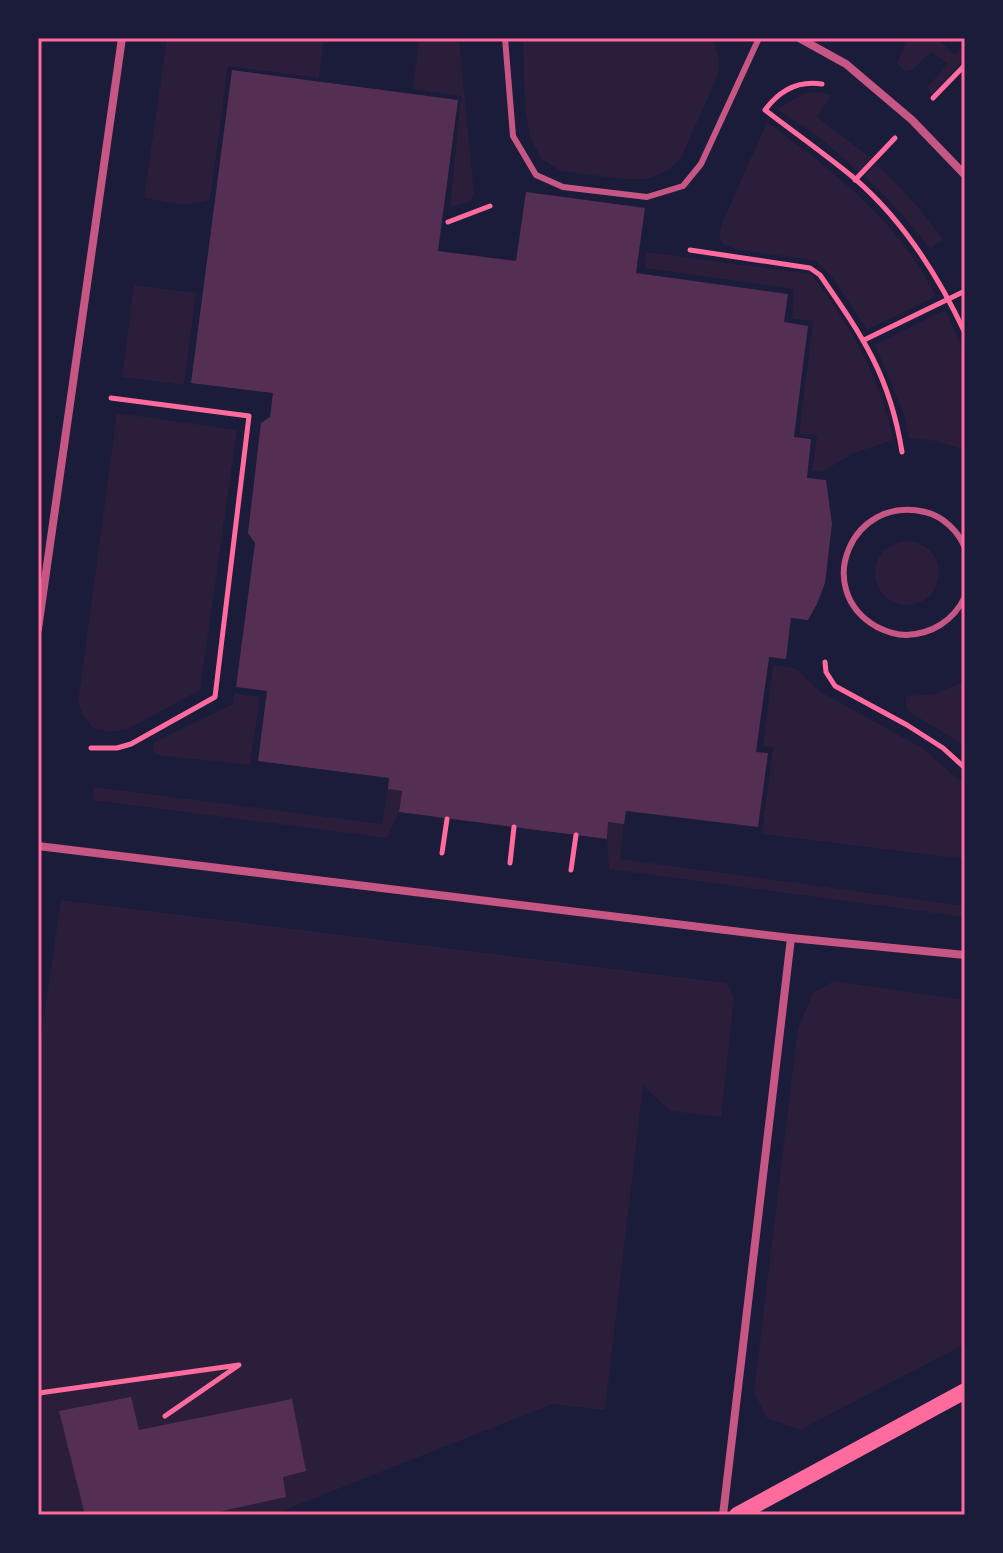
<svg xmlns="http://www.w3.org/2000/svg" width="1003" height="1553" font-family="Roboto,sans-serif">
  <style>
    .green { fill: #2a1e3b }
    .building { fill: #542f53 }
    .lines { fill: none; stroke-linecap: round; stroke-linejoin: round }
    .path { stroke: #ff6b9d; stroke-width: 5 }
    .service { stroke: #c65784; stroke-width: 6 }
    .minor { stroke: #c65784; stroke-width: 8 }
    .secondary { stroke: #ff6b9d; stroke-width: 16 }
    .neatline { fill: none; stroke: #ff6b9d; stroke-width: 3 }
  </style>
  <rect width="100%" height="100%" fill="#1b1b3a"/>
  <g class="green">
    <path d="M167,38H324L319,78L228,66L210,200L185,205L144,198Z"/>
    <path d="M419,38H459L474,194L470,202L450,207L461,96L413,89Z"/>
    <path d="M523,38H712L719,58L718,75L681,158L667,171L647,179H621L561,171L542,159L530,137L525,109Z"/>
    <path d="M908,38H936L955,55L965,45V58L931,95L927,87L948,64L931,52L912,70L906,72L897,63Z"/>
    <path d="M818,92L831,95L817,117L871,158L858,171L820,138L777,109L805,93Z"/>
    <path d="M767,122C835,173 897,219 936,296L867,330L833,278L816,261L735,249L723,244L719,235L722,223Z"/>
    <path d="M876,163L916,205L943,239L930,249L901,213L865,176Z"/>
    <path d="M646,252L811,274C850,325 881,377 893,440L854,453L822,472L812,471L817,436L799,434L813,321L792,319L794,289L645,268Z"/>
    <path d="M134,285L196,293L184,385L122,377Z"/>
    <path d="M945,310L965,354V450L936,441L909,438L904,413L875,345Z"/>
    <path d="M117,413L237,430L200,690L126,730L110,732L94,729L82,713L78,702Z"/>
    <circle cx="907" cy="573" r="32"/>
    <path d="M773,665L795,668L819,691L922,748L965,785V859L762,834L773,748L763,746Z"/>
    <path d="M965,681V749L959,742L906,710V696L934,694Z"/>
    <path d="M234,693L260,697L250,765L157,755L153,749L154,742L233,704Z"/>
    <path d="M94,787L382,824L388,789L402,791L399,812L387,838L92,800Z"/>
    <path d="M608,822L624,824L620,859L965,906V917L609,869L607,839Z"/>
    <path d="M61,900L727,983L734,997L721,1117L671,1111L643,1086L605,1410L552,1404L272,1515H38V1057Z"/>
    <path d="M834,981L965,1000V1344L800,1430L767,1418L754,1392L798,1027L814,992Z"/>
  </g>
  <g class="building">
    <path d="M232,70L458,100L438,251L516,261L526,192L645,208L636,273L788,294L784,322L808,326L794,437L811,439L807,478L826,480L832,524L825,583L817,604L808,620L791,618L786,659L769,657L756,752L768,753L758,827L626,811L624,824L608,822L607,839L399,812L402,791L388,789L389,778L258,761L267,691L236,687L255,543L248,533L261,423L270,417L273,393L191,383Z"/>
    <path d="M131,1397L139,1430L292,1399L306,1471L283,1477L286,1497L204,1515H85L59,1411Z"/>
  </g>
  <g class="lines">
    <g class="path">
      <path d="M822,84C797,80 779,91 765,110C795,133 825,154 854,178C903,220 938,275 965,333"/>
      <path d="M933,98L965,65"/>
      <path d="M855,180L895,138"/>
      <path d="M448,222L490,206"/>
      <path d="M690,250L810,268L820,275C863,337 890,376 902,452"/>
      <path d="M864,340L965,291"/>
      <path d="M825,662L826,672L835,686L907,725L943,748L965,768"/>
      <path d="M91,748H117L131,744L215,697L249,416L111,398"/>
      <path d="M442,853L447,819"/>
      <path d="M510,863L514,827"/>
      <path d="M571,870L576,835"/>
      <path d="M38,1403L39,1393L239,1365L165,1416"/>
    </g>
    <g class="service">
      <path d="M505,38L513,136L536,175L563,187L647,197L683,186L701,164L759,38"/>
      <path d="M965,548C959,532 943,516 925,512C852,494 811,590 877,627C885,631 896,635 906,635C932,634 953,621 965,597"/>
    </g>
    <g class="minor">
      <path d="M799,38L846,64L912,120L965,175"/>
      <path d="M38,629L122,38"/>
      <path d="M38,846L791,938L965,955"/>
      <path d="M723,1515L791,938"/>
    </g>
    <path class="secondary" d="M737,1515L965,1391"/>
  </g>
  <rect width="1003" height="1553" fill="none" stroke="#1b1b3a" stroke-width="80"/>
  <rect x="40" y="40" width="923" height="1473" class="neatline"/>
</svg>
